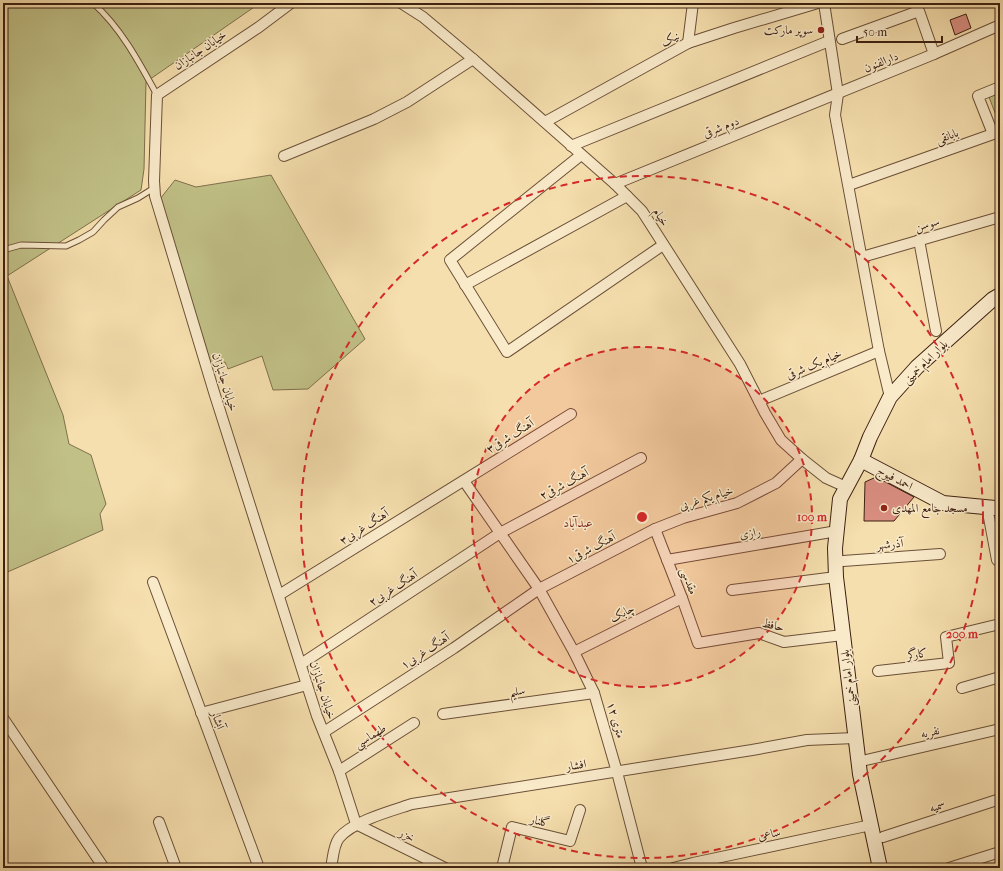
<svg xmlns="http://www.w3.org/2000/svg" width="1003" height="871" font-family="'IM FELL French Canon',Amiri,serif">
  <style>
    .green { fill: #c1c187; stroke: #7f704c }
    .building { fill: #da8e81; stroke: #3d2011 }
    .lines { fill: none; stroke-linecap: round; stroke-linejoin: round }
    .lane-casing { stroke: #6b5038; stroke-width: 7 }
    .street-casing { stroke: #6b5038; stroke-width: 12 }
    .secondary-casing { stroke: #3d2011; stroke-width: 16 }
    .lane { stroke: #f9eaca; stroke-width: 5 }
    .street { stroke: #f9eaca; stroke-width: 10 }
    .secondary { stroke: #f9eaca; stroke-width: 14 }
    .ring { fill: none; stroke: #d62828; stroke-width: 2; stroke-dasharray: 7 5 }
    .poi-dot { fill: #8f2418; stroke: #f9eaca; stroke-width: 1.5 }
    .labels { text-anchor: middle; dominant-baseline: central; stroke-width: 3; stroke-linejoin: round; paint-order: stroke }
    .poi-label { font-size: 12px; fill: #3d2011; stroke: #f9eaca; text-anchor: end }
    .street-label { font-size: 12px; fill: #3d2011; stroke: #f9eaca }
    .neighbourhood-label { font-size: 13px; fill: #7a1f14; stroke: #f9eaca }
    .centre { fill: #d62828; stroke: #f9eaca; stroke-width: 2 }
    .ring-label { font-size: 12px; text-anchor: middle; font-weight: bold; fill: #d62828; stroke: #f9eaca; stroke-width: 3; stroke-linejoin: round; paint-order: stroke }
  </style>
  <rect width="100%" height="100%" fill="#f6dfae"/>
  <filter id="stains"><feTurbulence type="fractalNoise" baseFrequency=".005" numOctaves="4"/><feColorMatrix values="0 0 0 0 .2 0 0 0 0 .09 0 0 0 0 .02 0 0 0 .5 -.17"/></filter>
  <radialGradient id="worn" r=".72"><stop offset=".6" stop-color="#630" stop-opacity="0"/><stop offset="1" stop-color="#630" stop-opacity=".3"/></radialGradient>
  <g class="green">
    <path d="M3,3H260L146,82L144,169L141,190L7,276L63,415L69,444L91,455L106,504L100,514L103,530L3,574Z"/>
    <path d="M1000,93V126L989,97Z"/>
    <path d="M271,175L365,339L308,389L273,390L262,356L228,369L225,362L212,367L160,199L175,180L196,187Z"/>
  </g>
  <g class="building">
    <path d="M966,14L971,28L955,35L950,20Z"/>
    <path d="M876,477L914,497L894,521H864L865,482Z"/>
  </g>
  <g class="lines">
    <g class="lane-casing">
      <g id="lane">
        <path d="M93,3C121,28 139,62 157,95"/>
        <path d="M3,250L21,245L66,246L79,240L93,232L104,220L118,207L138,198L154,188"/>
      </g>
    </g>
    <g class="street-casing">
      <g id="street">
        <path d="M291,3L259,27L157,95L154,181L155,196L214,392L307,685L317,716L339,771L356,824"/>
        <path d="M401,3L423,17L473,59L615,184L642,211L740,364L765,413L781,440L802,459L826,478L846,487"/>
        <path d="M824,3L838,94L835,115L879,351L890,397"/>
        <path d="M842,39L919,11L934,54"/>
        <path d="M688,43L693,3"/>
        <path d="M545,122L688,43L734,28L818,3"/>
        <path d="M571,146L829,41"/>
        <path d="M581,155L450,260L507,352L663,245"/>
        <path d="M284,156L374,119L407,102L473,59"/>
        <path d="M615,184L934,54L1000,25"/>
        <path d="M849,185L993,134L978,96L1000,87"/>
        <path d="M919,240L936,331"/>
        <path d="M862,257L1000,217"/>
        <path d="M465,285L627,196"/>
        <path d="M759,401L879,351"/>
        <path d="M464,481L539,589L574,652L594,693L617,772L642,868"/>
        <path d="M987,507L997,560"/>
        <path d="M655,529L682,598L698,643L759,633L784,642L843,635"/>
        <path d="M667,560L837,531"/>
        <path d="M843,561L940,554"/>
        <path d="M153,582L259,868"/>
        <path d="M732,590L836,577"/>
        <path d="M279,595L571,414"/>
        <path d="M574,652L682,598"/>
        <path d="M301,664L500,533L641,458"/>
        <path d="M878,671L949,663L946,637L1000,624"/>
        <path d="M962,688L1000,677"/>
        <path d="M201,713L307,685"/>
        <path d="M443,714L594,693"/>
        <path d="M3,718L104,868"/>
        <path d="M324,732L454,648L539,589L655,529L683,518L737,503L776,483L802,459"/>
        <path d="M866,760L1000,729"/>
        <path d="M339,771L414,723"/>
        <path d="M159,822L176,868"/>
        <path d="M356,824L445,868"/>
        <path d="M883,837L1000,799"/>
        <path d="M331,868C333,859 333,846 339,838C353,821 391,811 412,804L752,750L807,740L855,738"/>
        <path d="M502,868L512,827L570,841L580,810"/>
        <path d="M673,868L693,863L871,825"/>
        <path d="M949,868L1000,852"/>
      </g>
    </g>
    <g class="secondary-casing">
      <g id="secondary">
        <path d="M861,460L943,503L995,508L1000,507"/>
        <path d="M880,868L860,774L836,577L835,548L840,499L861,460L870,437L890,397L917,367L993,299L1000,295"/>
      </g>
    </g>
    <use href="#lane" class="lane"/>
    <use href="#street" class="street"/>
    <use href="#secondary" class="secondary"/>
  </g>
  <circle cx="642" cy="517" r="170" fill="#d62828" fill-opacity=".12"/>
  <g class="ring">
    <circle cx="642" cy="517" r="170"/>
    <circle cx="642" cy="517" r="341"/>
  </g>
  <g class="poi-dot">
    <circle cx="821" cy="30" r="4"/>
    <circle cx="884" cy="508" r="4"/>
  </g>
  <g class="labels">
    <g class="poi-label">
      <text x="813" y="30">سوپر مارکت</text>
      <text x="892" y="508" text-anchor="start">مسجد جامع المهدی</text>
    </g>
    <g class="street-label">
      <text transform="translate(670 39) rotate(-28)">نیک</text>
      <text transform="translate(200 50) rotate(-34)">خیابان جانبازان</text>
      <text transform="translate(881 62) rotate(-22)">دارالفنون</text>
      <text transform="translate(721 127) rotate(-22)">دوم شرقی</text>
      <text transform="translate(947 136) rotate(-20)">بابانقی</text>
      <text transform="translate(661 217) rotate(57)">خیام</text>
      <text transform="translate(927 224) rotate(-16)">سوسن</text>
      <text transform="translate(925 362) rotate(-44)">بلوار امام خمینی</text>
      <text transform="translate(814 364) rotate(-23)">خیام یک شرقی</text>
      <text transform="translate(225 382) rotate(73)">خیابان جانبازان</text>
      <text transform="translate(510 436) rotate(-32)">آهنگ شرقی۳</text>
      <text transform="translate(895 478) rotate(28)">احمد فیوج</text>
      <text transform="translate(564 484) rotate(-28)">آهنگ شرقی۲</text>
      <text transform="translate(706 498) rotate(-17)">خیام یکم غربی</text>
      <text transform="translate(364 527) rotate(-32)">آهنگ غربی۳</text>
      <text transform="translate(750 533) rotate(-9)">رازی</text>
      <text transform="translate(890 544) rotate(-4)">آذرشهر</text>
      <text transform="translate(591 548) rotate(-27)">آهنگ شرقی۱</text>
      <text transform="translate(689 581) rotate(69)">مقدسی</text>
      <text transform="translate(393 588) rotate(-33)">آهنگ غربی۲</text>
      <text transform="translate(622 613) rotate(-27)">چابک</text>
      <text transform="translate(773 625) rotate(12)">حافظ</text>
      <text transform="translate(425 651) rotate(-33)">آهنگ غربی۱</text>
      <text transform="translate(917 654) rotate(-7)">کارگر</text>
      <text transform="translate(848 678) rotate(-97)">بلوار امام خمینی</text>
      <text transform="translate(323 690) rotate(72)">خیابان جانبازان</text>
      <text transform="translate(517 691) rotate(-8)">سلیم</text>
      <text transform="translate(218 720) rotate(70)">آبشار</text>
      <text transform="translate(616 720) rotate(74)">۱۲ متری</text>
      <text transform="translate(930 732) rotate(-13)">نفریه</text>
      <text transform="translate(370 736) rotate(-32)">طهماسبی</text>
      <text transform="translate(576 765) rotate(-9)">افشار</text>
      <text transform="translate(937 806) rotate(-18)">سمیه</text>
      <text transform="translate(540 821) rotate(14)">گلنار</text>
      <text transform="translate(769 834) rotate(-12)">ساعی</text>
      <text transform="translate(407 835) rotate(26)">خزر</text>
    </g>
    <g class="neighbourhood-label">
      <text x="578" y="522">عبدآباد</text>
    </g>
  </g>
  <circle cx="642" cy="517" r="6" class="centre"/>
  <g class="ring-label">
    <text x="812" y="521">100 m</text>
    <text x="962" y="638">200 m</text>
  </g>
  <rect width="1003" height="871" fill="none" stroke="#f6dfae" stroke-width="16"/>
  <rect x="4" y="4" width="995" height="863" fill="none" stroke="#3d2011" stroke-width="2"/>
  <rect x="8" y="8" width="987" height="855" fill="none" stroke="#3d2011"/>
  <path d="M857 36v6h85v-6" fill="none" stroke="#3d2011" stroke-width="2"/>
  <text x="863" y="36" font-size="12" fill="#3d2011" stroke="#f9eaca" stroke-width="3" paint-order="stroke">50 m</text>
  <rect width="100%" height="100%" filter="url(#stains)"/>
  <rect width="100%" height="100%" fill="url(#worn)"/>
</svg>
